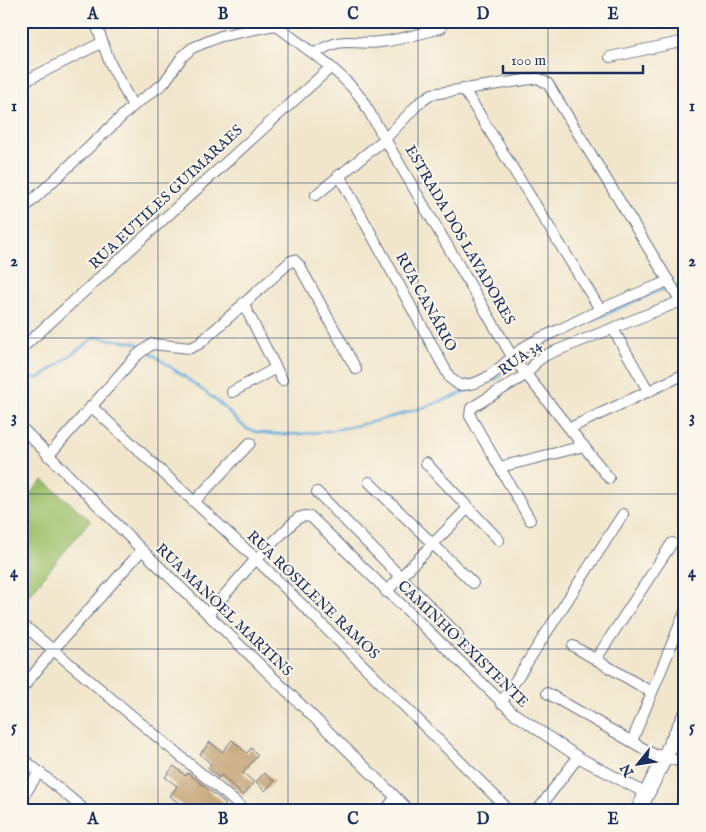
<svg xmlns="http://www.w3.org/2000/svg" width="706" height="832" font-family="'IM FELL English',serif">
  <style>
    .green { fill: #9ec069; stroke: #5c7864 }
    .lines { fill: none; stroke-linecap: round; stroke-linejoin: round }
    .stream { stroke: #64acdb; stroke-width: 2.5 }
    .building { fill: #c4a478 }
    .street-casing { stroke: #666f84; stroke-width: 12 }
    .secondary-casing { stroke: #666f84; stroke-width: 17 }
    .street { stroke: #fff; stroke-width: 10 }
    .secondary { stroke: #fff; stroke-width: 15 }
    .grid { fill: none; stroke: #1b2f5e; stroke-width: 1; stroke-opacity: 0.55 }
    .labels { text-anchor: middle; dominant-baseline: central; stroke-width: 4; stroke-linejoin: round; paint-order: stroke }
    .street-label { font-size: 15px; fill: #1b2f5e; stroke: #fbf7ec }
    .neatline { fill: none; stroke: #1b2f5e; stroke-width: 2 }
    .grid-label { font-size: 16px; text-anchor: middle; font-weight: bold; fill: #1b2f5e }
  </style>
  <rect width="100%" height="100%" fill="#fbf7ec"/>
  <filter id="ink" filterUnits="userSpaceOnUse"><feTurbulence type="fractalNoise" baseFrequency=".02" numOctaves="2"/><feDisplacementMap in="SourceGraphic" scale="10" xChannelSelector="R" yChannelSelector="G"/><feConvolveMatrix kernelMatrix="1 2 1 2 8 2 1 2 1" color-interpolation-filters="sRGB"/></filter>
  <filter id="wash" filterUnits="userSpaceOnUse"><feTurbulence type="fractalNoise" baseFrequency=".0096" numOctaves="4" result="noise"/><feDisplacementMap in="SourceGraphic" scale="20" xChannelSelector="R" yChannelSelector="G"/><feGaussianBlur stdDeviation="1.12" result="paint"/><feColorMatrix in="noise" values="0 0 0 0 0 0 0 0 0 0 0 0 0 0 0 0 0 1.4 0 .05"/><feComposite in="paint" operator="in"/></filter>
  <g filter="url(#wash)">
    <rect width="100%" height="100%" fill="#f1e6cc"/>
    <path class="green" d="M43,480L90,520L21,605V503Z"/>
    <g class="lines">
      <g class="stream">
        <path d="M676,287L685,285"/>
        <path d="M568,331L658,291L669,289"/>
        <path d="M148,351C174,370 203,388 227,410C233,416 242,428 250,430C308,447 425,410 480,386"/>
        <path d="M21,377L40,378L95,337L137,343L143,348"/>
        <path d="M485,384L498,378L512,364"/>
      </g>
    </g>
    <g id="blocks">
      <g class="building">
        <path d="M232,740L247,753L251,748L258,755L243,773L254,782L243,796L221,775L219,778L208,768L211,764L200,754L210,742L222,752Z"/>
        <path d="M174,766L186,776L188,773L226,804L220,811H189L170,796L177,786L165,777Z"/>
        <path d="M264,773L274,781L265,791L256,782Z"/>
      </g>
    </g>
  </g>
  <g filter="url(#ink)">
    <use href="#blocks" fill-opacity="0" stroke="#666f84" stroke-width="1"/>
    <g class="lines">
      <g class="street-casing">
        <g id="street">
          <path d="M95,21L110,63L133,106"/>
          <path d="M271,21C302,47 336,66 361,98L513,358L609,478"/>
          <path d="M315,53C347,34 350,46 380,42C400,40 421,33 441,28"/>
          <path d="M610,57L685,41"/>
          <path d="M21,83L101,43"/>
          <path d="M463,88L600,309"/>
          <path d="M339,175L450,378L459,385C487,386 503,363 523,348C534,340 548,335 561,329C596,311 632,295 669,281"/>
          <path d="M316,195L386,138L419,103L432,94L538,78L548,84L685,308"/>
          <path d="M21,211L133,106L164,83L182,57L192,48L221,36L275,25"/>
          <path d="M243,303L282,380"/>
          <path d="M613,329L649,392"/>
          <path d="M21,349L331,67"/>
          <path d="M232,392L276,368"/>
          <path d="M91,406L256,559L510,811"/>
          <path d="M21,427L142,550L410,811"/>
          <path d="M570,428L685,374"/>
          <path d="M48,456L136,356L152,344L190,348L199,344L291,261L294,260L299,265L356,369"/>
          <path d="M426,463L499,540"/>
          <path d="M500,467L584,446"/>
          <path d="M369,482L473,583"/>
          <path d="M317,492L458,635"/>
          <path d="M195,501L250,443"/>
          <path d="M530,520L470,416L471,408L527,374L537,361L548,354L681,301"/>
          <path d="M386,592L468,508"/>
          <path d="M208,614L256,559L298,518L305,516L311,517L512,712L578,757L647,794"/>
          <path d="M21,623L246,811"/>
          <path d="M573,646L651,692"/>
          <path d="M596,659L672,543"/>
          <path d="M21,690L53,650L142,550"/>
          <path d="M547,693L653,754L685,763"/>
          <path d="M501,703L623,514"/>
          <path d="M632,741L685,612"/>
          <path d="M21,757L86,811"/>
          <path d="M21,800L39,772"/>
          <path d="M385,811L395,798"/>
          <path d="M537,811L578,757"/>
        </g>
      </g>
      <g class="secondary-casing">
        <path id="secondary" d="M638,811L685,716"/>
      </g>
      <use href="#street" class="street"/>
      <use href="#secondary" class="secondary"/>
    </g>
  </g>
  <path class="grid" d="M158,21V811M288,21V811M418,21V811M548,21V811M21,183H685M21,338H685M21,494H685M21,649H685"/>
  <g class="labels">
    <g class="street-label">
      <text transform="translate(166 197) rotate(-43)">RUA EUTILES GUIMARAES</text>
      <text transform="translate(460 235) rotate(60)">ESTRADA DOS LAVADORES</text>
      <text transform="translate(426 302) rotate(61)">RUA CANÁRIO</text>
      <text transform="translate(520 358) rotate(-36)">RUA 34</text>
      <text transform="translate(313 595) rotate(44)">RUA ROSILENE RAMOS</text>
      <text transform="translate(224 610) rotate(44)">RUA MANOEL MARTINS</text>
      <text transform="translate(463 644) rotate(44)">CAMINHO EXISTENTE</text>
    </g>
  </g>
  <rect width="706" height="832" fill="none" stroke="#fbf7ec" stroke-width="55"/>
  <g transform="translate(638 764) rotate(240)" stroke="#fbf7ec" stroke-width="4" paint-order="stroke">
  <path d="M0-4L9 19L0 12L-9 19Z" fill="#1b2f5e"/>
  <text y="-8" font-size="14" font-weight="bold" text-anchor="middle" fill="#1b2f5e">N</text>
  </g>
  <path d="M503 65v8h140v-8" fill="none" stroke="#1b2f5e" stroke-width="2.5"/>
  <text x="511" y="65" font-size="15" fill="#1b2f5e" stroke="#fbf7ec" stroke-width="4" paint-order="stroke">100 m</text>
  <rect x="28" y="28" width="650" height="776" class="neatline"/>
  <g class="grid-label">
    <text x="93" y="19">A</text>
    <text x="223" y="19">B</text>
    <text x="353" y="19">C</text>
    <text x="483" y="19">D</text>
    <text x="613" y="19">E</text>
    <text x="14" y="111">1</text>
    <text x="692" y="111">1</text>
    <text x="14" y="266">2</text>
    <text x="692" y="266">2</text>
    <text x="14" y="422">3</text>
    <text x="692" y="422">3</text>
    <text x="14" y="577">4</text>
    <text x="692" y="577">4</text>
    <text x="14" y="732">5</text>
    <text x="692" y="732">5</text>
    <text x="93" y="824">A</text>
    <text x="223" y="824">B</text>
    <text x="353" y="824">C</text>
    <text x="483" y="824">D</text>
    <text x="613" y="824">E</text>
  </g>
</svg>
